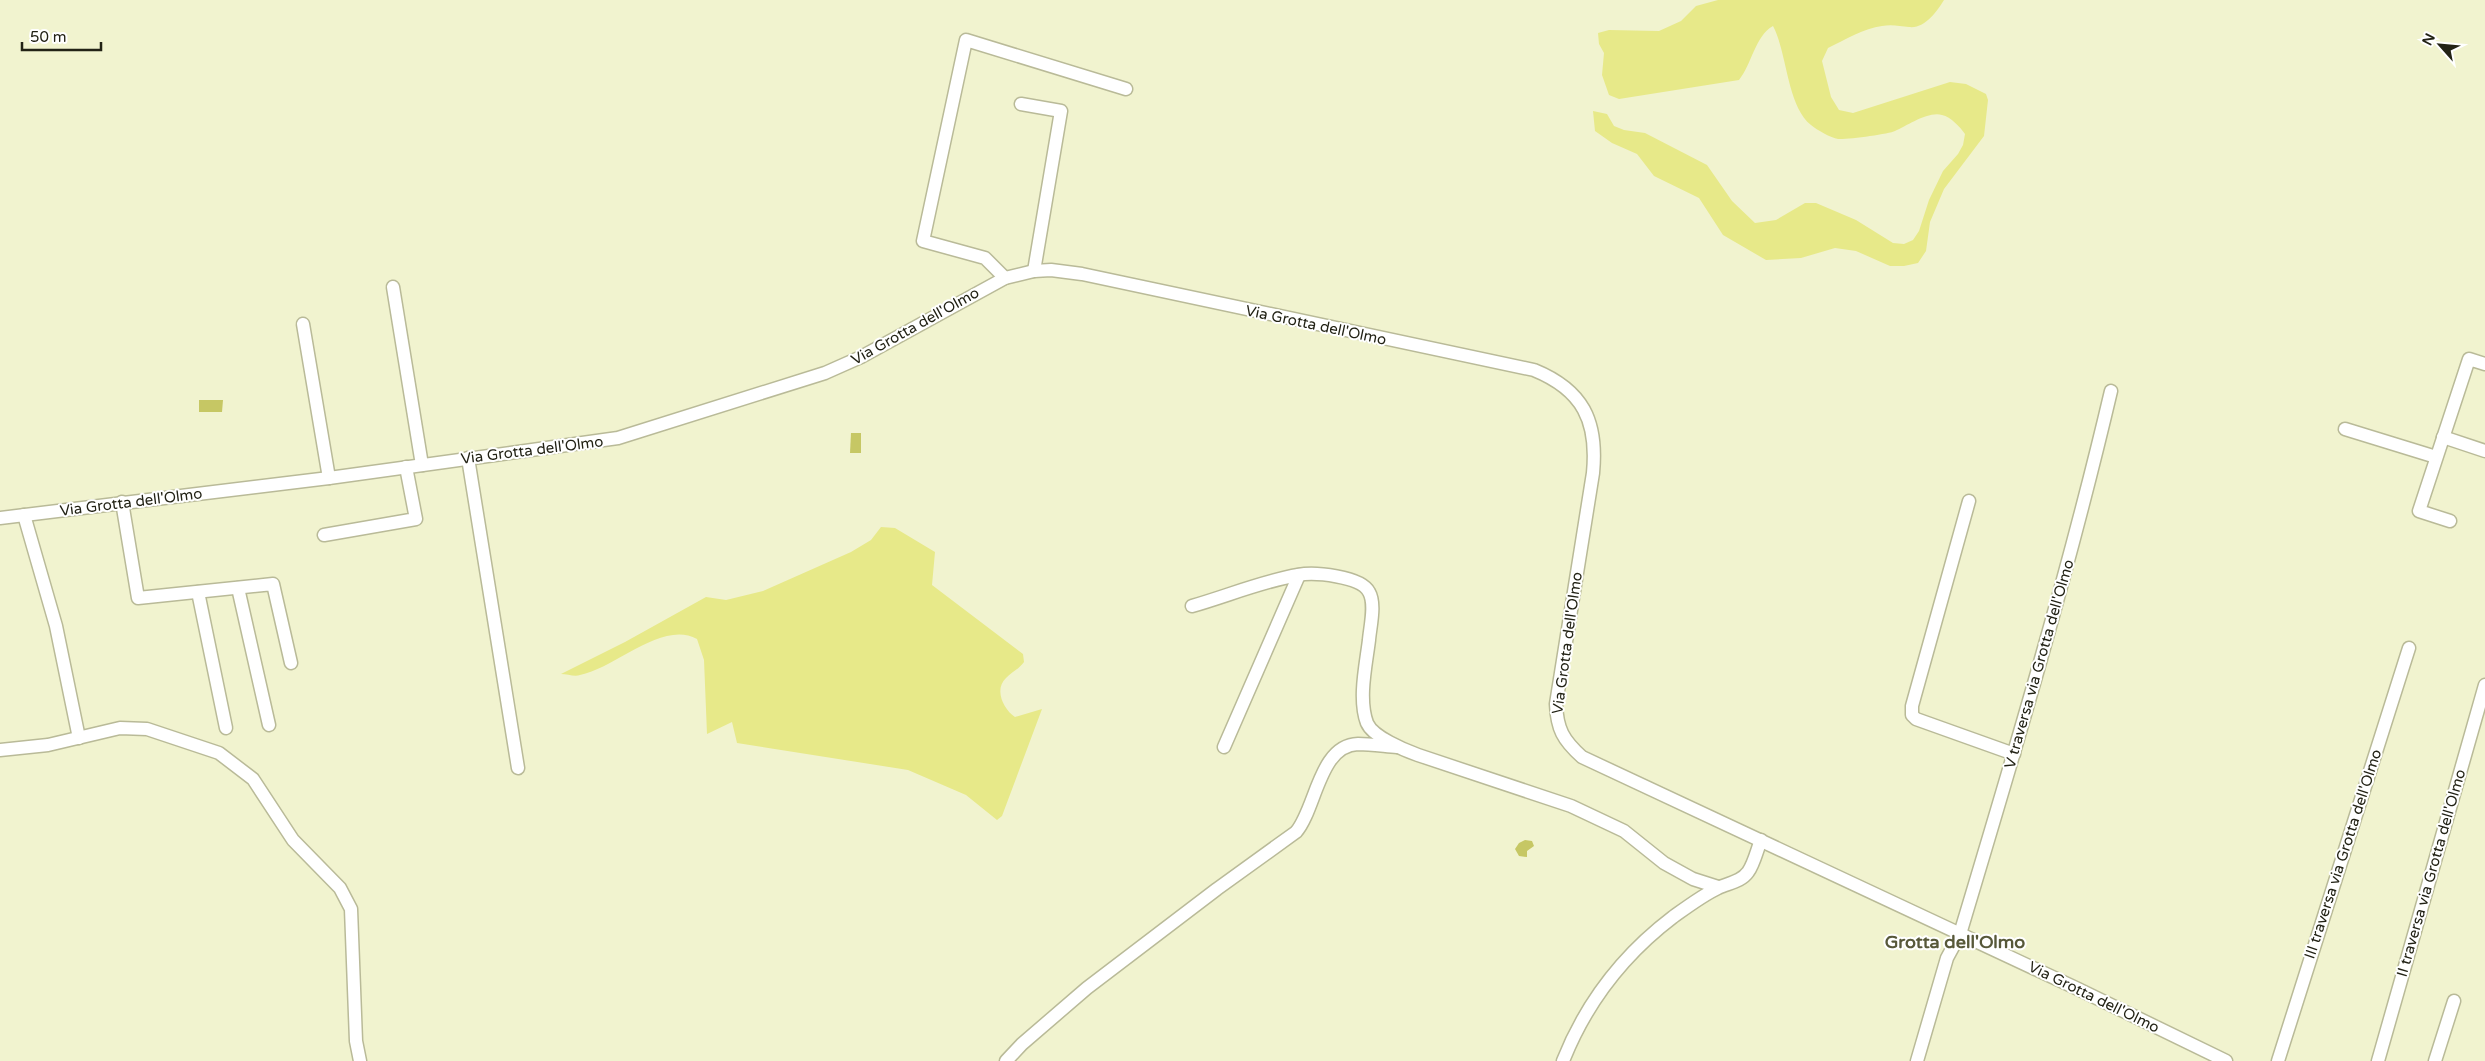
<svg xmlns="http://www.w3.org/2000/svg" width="2485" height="1061" font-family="'Varela Round',sans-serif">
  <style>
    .green { fill: #e7e989 }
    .water { fill: #c6c764 }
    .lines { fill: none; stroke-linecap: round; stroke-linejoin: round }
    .minor-casing { stroke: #b9ba98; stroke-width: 15 }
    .minor { stroke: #fff; stroke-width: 12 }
    .labels { text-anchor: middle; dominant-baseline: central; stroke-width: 4; stroke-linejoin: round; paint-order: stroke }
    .street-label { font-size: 15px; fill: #222215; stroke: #fff }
    .quarter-label { font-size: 18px; font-weight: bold; fill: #575839; stroke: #fff }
  </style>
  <rect width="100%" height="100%" fill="#f1f3cf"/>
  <g class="green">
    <path d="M1718,0H1944C1937,11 1925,29 1909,27C1900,26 1891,24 1882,26C1864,28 1845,40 1828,48L1822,61L1831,97L1839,110L1853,113L1950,82L1966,84L1986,94L1988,100L1984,136L1944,189L1930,222L1926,251L1918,263L1904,266H1890L1856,251L1835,248L1801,258L1766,260L1723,235L1699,198L1654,176L1637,154L1612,143L1595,131L1593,111L1607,114L1614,126L1624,130L1645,133L1707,165L1732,201L1755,223L1776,220L1805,203H1816L1856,220L1893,243L1904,244L1913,240L1919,231L1929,200L1943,171L1958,154L1963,145L1965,134C1960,127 1951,117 1942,115C1928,111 1907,126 1895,131C1889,134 1846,140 1838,139C1831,138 1817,130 1811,125C1787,106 1787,52 1773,26C1755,36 1752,64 1739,80L1619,99L1609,95L1602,75L1604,53L1599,44L1598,33L1609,30L1659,31L1681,21L1696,6Z"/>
    <path d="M881,527L895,528L935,552L932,585L1023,654L1024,662C1019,669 1012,672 1006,678C994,689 1003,709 1015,717L1042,709L1002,816L997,820L966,795L908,770L737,743L732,722L707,734L704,660L697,639C662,620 616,668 580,675C575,677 567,674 561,674L625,642L706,597L726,600L763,591L851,552L871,540Z"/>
  </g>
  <g class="water">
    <path d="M199,400H223L222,412H199Z"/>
    <path d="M851,433H861V453H850Z"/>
    <path d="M1525,840L1532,841L1534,846L1527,851V857L1519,856L1515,849L1519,843Z"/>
  </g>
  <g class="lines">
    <g class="minor-casing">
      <g id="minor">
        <path d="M1021,104L1061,111L1034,271"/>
        <path d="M1005,278L985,258L923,241L966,40L1126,89"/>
        <path d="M393,287L422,465"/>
        <path d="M303,324L329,478"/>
        <path d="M2345,429L2436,457"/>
        <path d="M2443,437L2485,451"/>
        <path d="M468,458L518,768"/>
        <path d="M1969,501L1912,706V715L1916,719L2014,754"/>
        <path d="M122,502L138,598L273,584L291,663"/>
        <path d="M24,515L56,626L79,738"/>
        <path d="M0,518L329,478L618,438L825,373L861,357L1005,278L1034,271L1051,270L1082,274L1534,370C1583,390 1598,421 1593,473L1556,704C1557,729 1563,740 1582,757L2078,989L2226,1061"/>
        <path d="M2450,521L2419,511L2469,359L2485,364"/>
        <path d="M324,535L416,519L406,467"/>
        <path d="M238,588L269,725"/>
        <path d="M198,592L226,728"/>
        <path d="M1192,606C1227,596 1263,581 1298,575C1314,572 1361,576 1369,592C1376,604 1370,627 1369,640C1366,665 1358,699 1367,723C1373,737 1404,750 1418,755L1571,806L1624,831L1664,863L1693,879L1718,887"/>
        <path d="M1224,747L1299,575"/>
        <path d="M0,750L48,745L120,728L147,729L219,753L253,779L293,840L340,888L351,909L356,1041L360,1061"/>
        <path d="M1006,1061L1022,1044L1087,988L1217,889L1296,832C1316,809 1319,745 1358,744C1370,744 1384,746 1397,747"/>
        <path d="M1563,1061C1586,1003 1623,955 1673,917C1687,907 1703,895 1718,888C1728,883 1741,882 1748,872C1754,864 1757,850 1761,840"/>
        <path d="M1917,1061L1947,958L1960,934C2014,754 2068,574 2111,391"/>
        <path d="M2278,1061L2409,648"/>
        <path d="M2378,1061L2485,685"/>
        <path d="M2435,1061L2454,1001"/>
      </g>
    </g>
    <use href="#minor" class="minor"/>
  </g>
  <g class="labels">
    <g class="street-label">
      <text transform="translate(1316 325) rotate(12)">Via Grotta dell'Olmo</text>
      <text transform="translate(915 326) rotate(-29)">Via Grotta dell'Olmo</text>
      <text transform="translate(532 450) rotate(-7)">Via Grotta dell'Olmo</text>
      <text transform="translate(131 502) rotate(-7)">Via Grotta dell'Olmo</text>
      <text transform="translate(1567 643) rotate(-82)">Via Grotta dell'Olmo</text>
      <text transform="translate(2039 664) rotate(-74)">V traversa via Grotta dell'Olmo</text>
      <text transform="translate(2343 854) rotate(-72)">III traversa via Grotta dell'Olmo</text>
      <text transform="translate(2431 873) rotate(-74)">II traversa via Grotta dell'Olmo</text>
      <text transform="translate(2094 997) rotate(26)">Via Grotta dell'Olmo</text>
    </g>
    <g class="quarter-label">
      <text x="1955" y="942">Grotta dell'Olmo</text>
    </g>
  </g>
  <g transform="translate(2440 45) rotate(297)" stroke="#ffffff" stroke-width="4" paint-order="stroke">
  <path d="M0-4L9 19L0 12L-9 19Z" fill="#222215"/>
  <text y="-8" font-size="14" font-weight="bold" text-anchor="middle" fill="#222215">N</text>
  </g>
  <path d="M22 42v8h79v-8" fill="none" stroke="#222215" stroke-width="2.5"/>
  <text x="30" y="42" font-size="15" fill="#222215" stroke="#ffffff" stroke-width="4" paint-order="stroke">50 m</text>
</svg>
